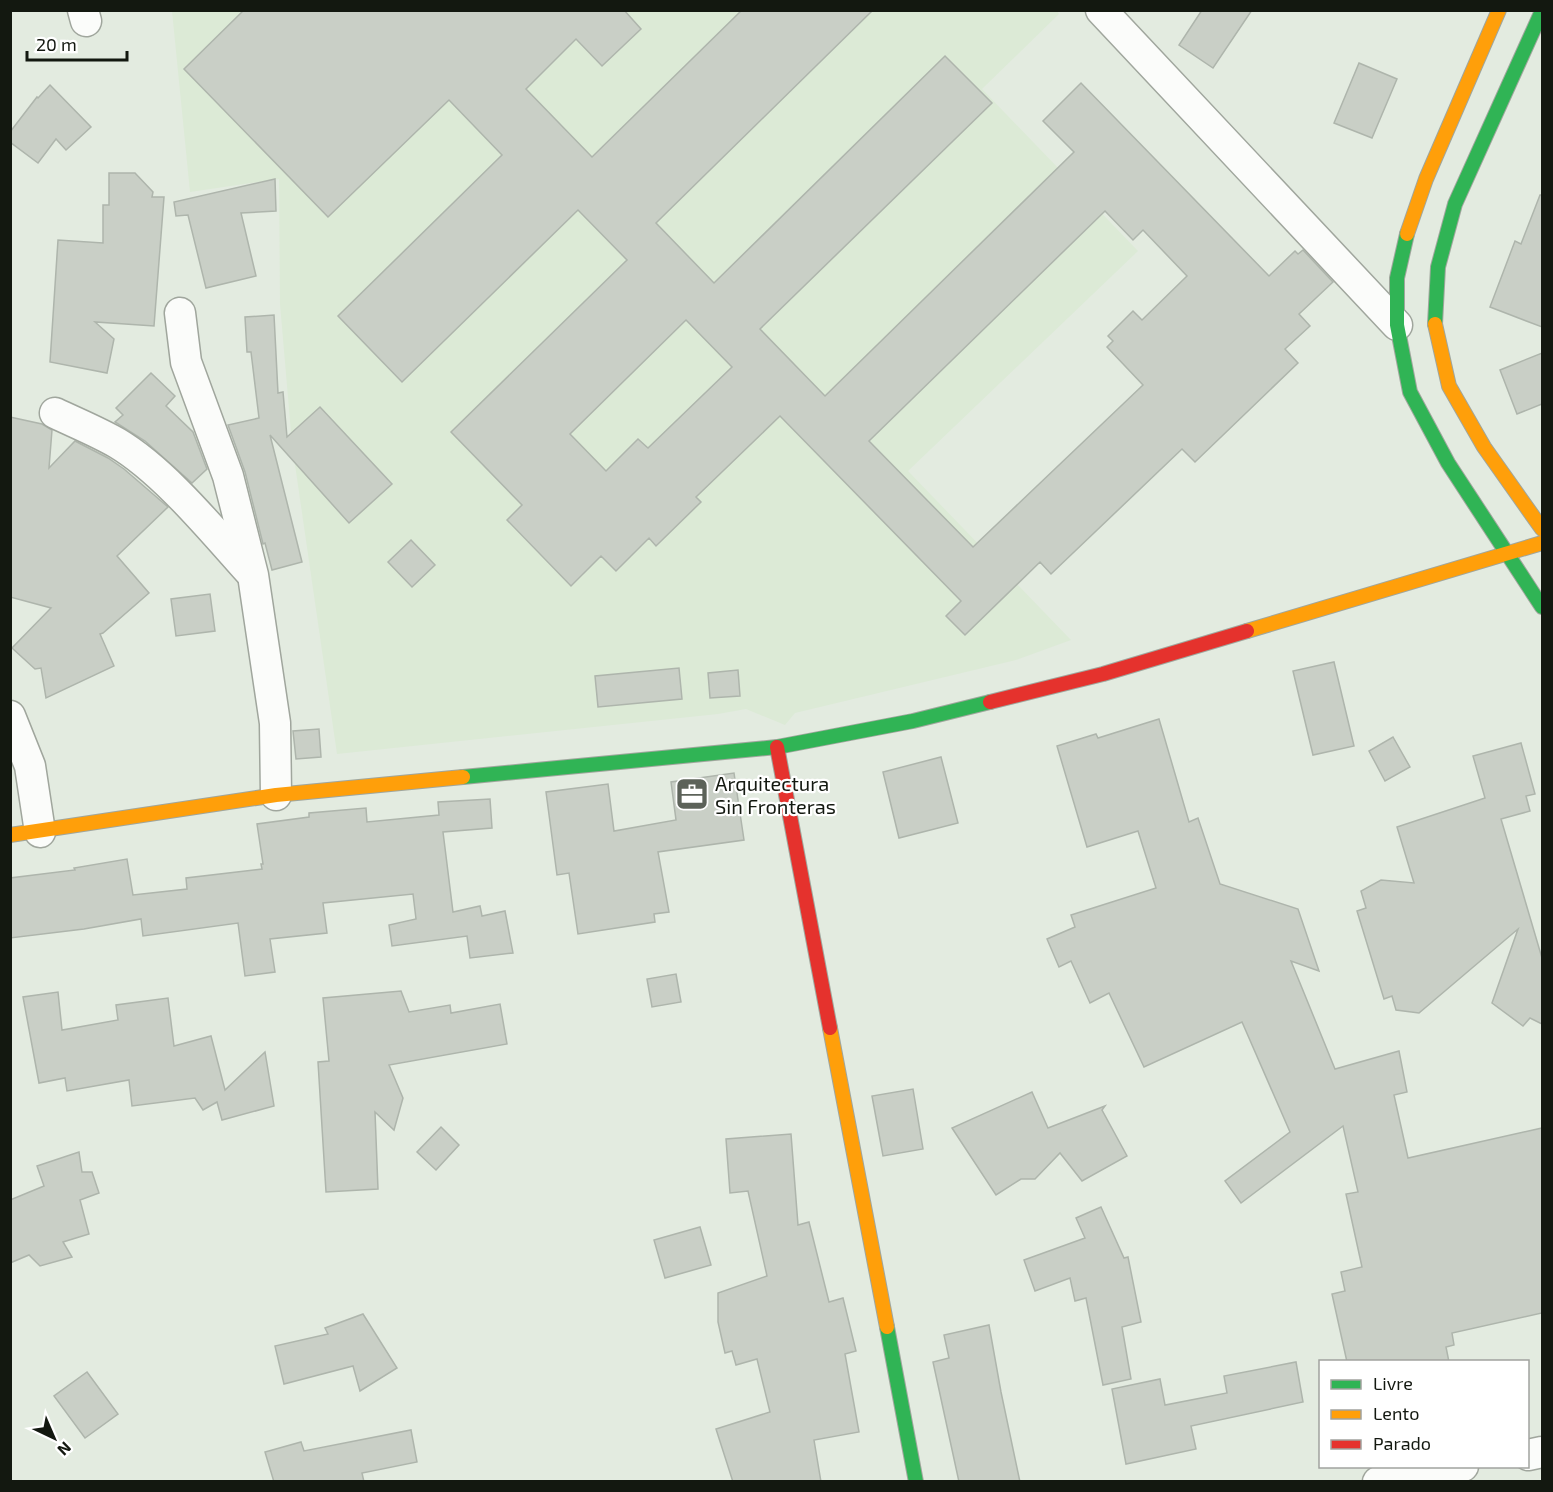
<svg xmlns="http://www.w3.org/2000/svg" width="1553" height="1492" font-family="'Exo 2',sans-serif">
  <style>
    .built { fill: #dcead6 }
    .building { fill: #c9cfc6; stroke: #aeb5ac; stroke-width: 1.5; fill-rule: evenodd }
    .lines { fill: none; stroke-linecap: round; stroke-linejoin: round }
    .street-casing { stroke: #a0a69d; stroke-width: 33 }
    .fast-casing { stroke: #a0a69d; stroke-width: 16 }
    .slow-casing { stroke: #a0a69d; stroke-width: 16 }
    .jam-casing { stroke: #a0a69d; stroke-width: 16 }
    .street { stroke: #fbfcfa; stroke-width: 30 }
    .fast { stroke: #30b455; stroke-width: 14 }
    .slow { stroke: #ff9f0a; stroke-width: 14 }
    .jam { stroke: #e5322d; stroke-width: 14 }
    .labels { text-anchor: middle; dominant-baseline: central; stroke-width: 4.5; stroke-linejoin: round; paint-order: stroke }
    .poi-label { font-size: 20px; fill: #131810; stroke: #fff; text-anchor: start }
  </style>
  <rect width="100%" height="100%" fill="#e3ebe0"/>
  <path class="built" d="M172,11H1057L1059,14L982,89L1138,251L908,471L1071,640L1016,660L795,713L785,725L746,709L718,714L337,754L292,444L280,304L279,179L190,192Z"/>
  <g class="building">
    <path d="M244,10H624L641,29L602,66L576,39L526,89L592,157L742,10H873L656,223L714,283L945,56L992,103L760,329L825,396L1074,152L1043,121L1081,83L1269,276L1295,251L1298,254L1303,250L1333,282L1299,314L1310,326L1285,349L1298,363L1195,462L1182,449L1051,574L1040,562L965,635L946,616L961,601L780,416L696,497L701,502L656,546L649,538L616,571L601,556L571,586L507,520L522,505L451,432L627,260L578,210L402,382L338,316L502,155L449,100L328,217L184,69ZM1105,211L1133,240L1143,230L1187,276L1142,320L1133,311L1108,336L1113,341L1107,347L1143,385L973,547L869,441ZM686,320L732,367L648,448L638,439L606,471L570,434Z"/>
    <path d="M1202,10H1252L1213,68L1179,45Z"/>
    <path d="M1359,63L1397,79L1372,138L1334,123Z"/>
    <path d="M50,85L91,127L66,150L56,139L38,163L10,142V132L37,97L38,98Z"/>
    <path d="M109,173H135L153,192L152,197H164L154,326L95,322L114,339L107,373L50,362L58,240L103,243V205H109Z"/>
    <path d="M275,179L276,211L241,213L256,276L206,288L188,215L176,216L174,202Z"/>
    <path d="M1540,195H1542V327L1490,307L1515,241L1521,244Z"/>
    <path d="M274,315L278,393L283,392L287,437L320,407L392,484L349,523L270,435L302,562L272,570L265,543L263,544L245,472L228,425L259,418L251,352H247L245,317Z"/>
    <path d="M1542,353V404L1517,414L1500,370Z"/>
    <path d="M151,373L175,396L166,406L193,432L207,469L192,483L145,441L115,422L123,415L116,408Z"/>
    <path d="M10,417L42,424L52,430L49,468L75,441L108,458L124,469L168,507L117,556L149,593L103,633L100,634L114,666L46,698L41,668L35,669L12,648L51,608L10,597Z"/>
    <path d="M411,540L435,565L412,587L388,562Z"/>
    <path d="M210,594L215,631L176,636L171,599Z"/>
    <path d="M1334,662L1354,746L1313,755L1293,671Z"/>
    <path d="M679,668L682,699L598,707L595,676Z"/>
    <path d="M738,670L740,696L710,698L708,673Z"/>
    <path d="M1159,719L1189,822L1198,818L1220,884L1298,909L1319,971L1291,961L1335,1069L1399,1051L1407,1092L1394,1095L1408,1158L1542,1128V1313L1452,1333L1454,1345L1446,1347L1449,1362H1347L1332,1294L1345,1291L1341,1272L1362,1267L1346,1194L1358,1192L1343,1126L1241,1203L1225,1181L1290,1132L1242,1022L1144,1067L1109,993L1090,1003L1071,961L1059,967L1047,939L1075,927L1071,915L1156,888L1138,831L1087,847L1057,746L1096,734L1098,738Z"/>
    <path d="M319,729L321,757L296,759L293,731Z"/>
    <path d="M1393,737L1410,767L1385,781L1369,751Z"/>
    <path d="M1521,743L1535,794L1526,796L1530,811L1501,819L1542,958V1024L1530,1018L1523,1026L1492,1003L1518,929L1419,1013L1396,1010L1392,996L1384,999L1357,911L1366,908L1361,891L1381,880L1414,883L1397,827L1485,798L1473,756Z"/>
    <path d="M941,757L958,823L899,838L883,772Z"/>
    <path d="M734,773L744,840L658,852L669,912L654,914L655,922L578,934L569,873L557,875L546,792L608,784L614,831L676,820L671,782Z"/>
    <path d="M490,799L492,828L443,832L453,912L480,906L482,916L505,911L513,953L470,958L467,936L392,946L389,925L416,919L413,894L323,903L327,933L270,939L275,972L245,976L238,923L143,936L141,919L84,929L10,938V878L75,870L74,868L127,859L133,895L187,889L186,878L262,869L261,864H263L257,824L309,817V813L366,808L367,822L439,815L438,802Z"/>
    <path d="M676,974L681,1002L652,1007L647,979Z"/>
    <path d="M401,991L409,1012L450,1005L451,1013L500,1004L507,1044L389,1065L403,1098L394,1130L375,1112L378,1189L326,1192L318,1062L329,1061L323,998Z"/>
    <path d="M58,992L62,1030L118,1020L116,1005L168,998L174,1046L211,1036L225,1090L265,1052L274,1106L222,1120L217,1102L203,1110L195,1098L132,1106L129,1080L67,1091L65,1078L39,1083L23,997Z"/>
    <path d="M913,1089L923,1149L883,1156L872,1096Z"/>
    <path d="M1032,1092L1048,1128L1105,1106L1102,1110L1127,1156L1082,1181L1060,1153L1035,1179H1021L996,1195L952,1128Z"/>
    <path d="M441,1127L459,1145L436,1170L417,1152Z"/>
    <path d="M791,1134L798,1225L809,1222L829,1302L843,1298L856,1351L845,1354L859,1432L814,1440L821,1482H733L716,1429L770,1412L757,1359L736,1365L732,1351L725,1353L718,1322V1293L767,1276L748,1191L730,1193L726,1139Z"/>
    <path d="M79,1152L82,1172H92L99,1193L80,1200L89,1234L63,1242L72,1257L40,1266L29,1255L10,1263V1200L44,1186L37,1166Z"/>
    <path d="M1101,1207L1124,1258L1128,1257L1141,1322L1122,1327L1131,1379L1103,1385L1086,1298L1075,1301L1070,1278L1035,1291L1024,1260L1085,1238L1076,1218Z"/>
    <path d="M700,1227L711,1265L665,1278L654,1240Z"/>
    <path d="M363,1314L397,1368L360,1391L353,1366L284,1384L275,1346L328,1334L325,1328Z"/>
    <path d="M989,1325L1001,1392L1020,1482H959L933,1362L949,1358L944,1335Z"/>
    <path d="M1296,1362L1303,1402L1191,1426L1196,1449L1126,1464L1112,1389L1160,1379L1165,1405L1227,1393L1224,1376Z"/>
    <path d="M87,1372L118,1414L85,1438L54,1396Z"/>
    <path d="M411,1430L417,1462L362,1473L364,1482H274L265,1452L301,1442L304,1451Z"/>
  </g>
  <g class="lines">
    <g class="street-casing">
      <g id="street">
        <path d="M83,10L86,21"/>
        <path d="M1101,10L1397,325"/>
        <path d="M180,313L186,362L228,476L253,575L275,723L276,795"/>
        <path d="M55,413C76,423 98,432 117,443C164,471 212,530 249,571"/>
        <path d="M10,716L30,766L40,832"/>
        <path d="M1528,1455L1542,1452"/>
        <path d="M1378,1482L1463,1466"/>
      </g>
    </g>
    <g class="fast-casing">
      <g id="fast">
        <path d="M1407,234L1397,278V325L1410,392L1448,463L1542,607"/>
        <path d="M1435,324L1438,267L1455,204L1542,11"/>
        <path d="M463,777L777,747L913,721L990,702"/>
        <path d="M887,1327L916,1482"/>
      </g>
    </g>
    <g class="slow-casing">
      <g id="slow">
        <path d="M1407,234L1426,179L1499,10"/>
        <path d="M1435,324L1449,386L1484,447L1542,529"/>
        <path d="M1247,631L1542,543"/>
        <path d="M10,835L276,795L463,777"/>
        <path d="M830,1028L887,1327"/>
      </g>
    </g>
    <g class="jam-casing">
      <g id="jam">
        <path d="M990,702L1103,674L1247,631"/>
        <path d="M777,747L830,1028"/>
      </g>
    </g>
    <use href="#street" class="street"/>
    <use href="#fast" class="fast"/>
    <use href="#slow" class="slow"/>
    <use href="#jam" class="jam"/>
  </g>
  <defs>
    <g id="office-square" transform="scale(1.725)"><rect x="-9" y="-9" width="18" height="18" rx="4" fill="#5c6259" stroke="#fff"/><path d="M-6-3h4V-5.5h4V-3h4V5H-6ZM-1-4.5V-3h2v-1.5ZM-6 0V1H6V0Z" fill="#fff"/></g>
  </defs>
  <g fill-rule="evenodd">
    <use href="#office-square" x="692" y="794"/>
  </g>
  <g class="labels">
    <g class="poi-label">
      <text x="715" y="783">Arquitectura<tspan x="715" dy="23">Sin Fronteras</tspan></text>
    </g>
  </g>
  <rect width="1553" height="1492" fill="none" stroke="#131810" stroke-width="24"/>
  <rect x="1319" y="1360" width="210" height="108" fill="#ffffff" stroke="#a1a39f" stroke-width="1.5"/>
  <rect x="1331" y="1380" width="30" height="9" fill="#30b455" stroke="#a1a39f" stroke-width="1.5"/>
  <text x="1373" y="1390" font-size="18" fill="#131810">Livre</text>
  <rect x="1331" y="1410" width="30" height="9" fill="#ff9f0a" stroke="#a1a39f" stroke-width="1.5"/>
  <text x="1373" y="1420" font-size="18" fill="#131810">Lento</text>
  <rect x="1331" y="1440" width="30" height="9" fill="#e5322d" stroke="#a1a39f" stroke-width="1.5"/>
  <text x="1373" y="1450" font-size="18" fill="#131810">Parado</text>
  <g transform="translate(54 1438) rotate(136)" stroke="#ffffff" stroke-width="4.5" paint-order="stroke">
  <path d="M0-4.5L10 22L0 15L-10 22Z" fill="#131810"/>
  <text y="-9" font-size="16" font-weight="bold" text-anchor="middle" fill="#131810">N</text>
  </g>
  <path d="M27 51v9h100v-9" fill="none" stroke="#131810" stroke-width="3"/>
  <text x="36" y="51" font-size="18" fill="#131810" stroke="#ffffff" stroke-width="4.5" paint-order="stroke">20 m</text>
</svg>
